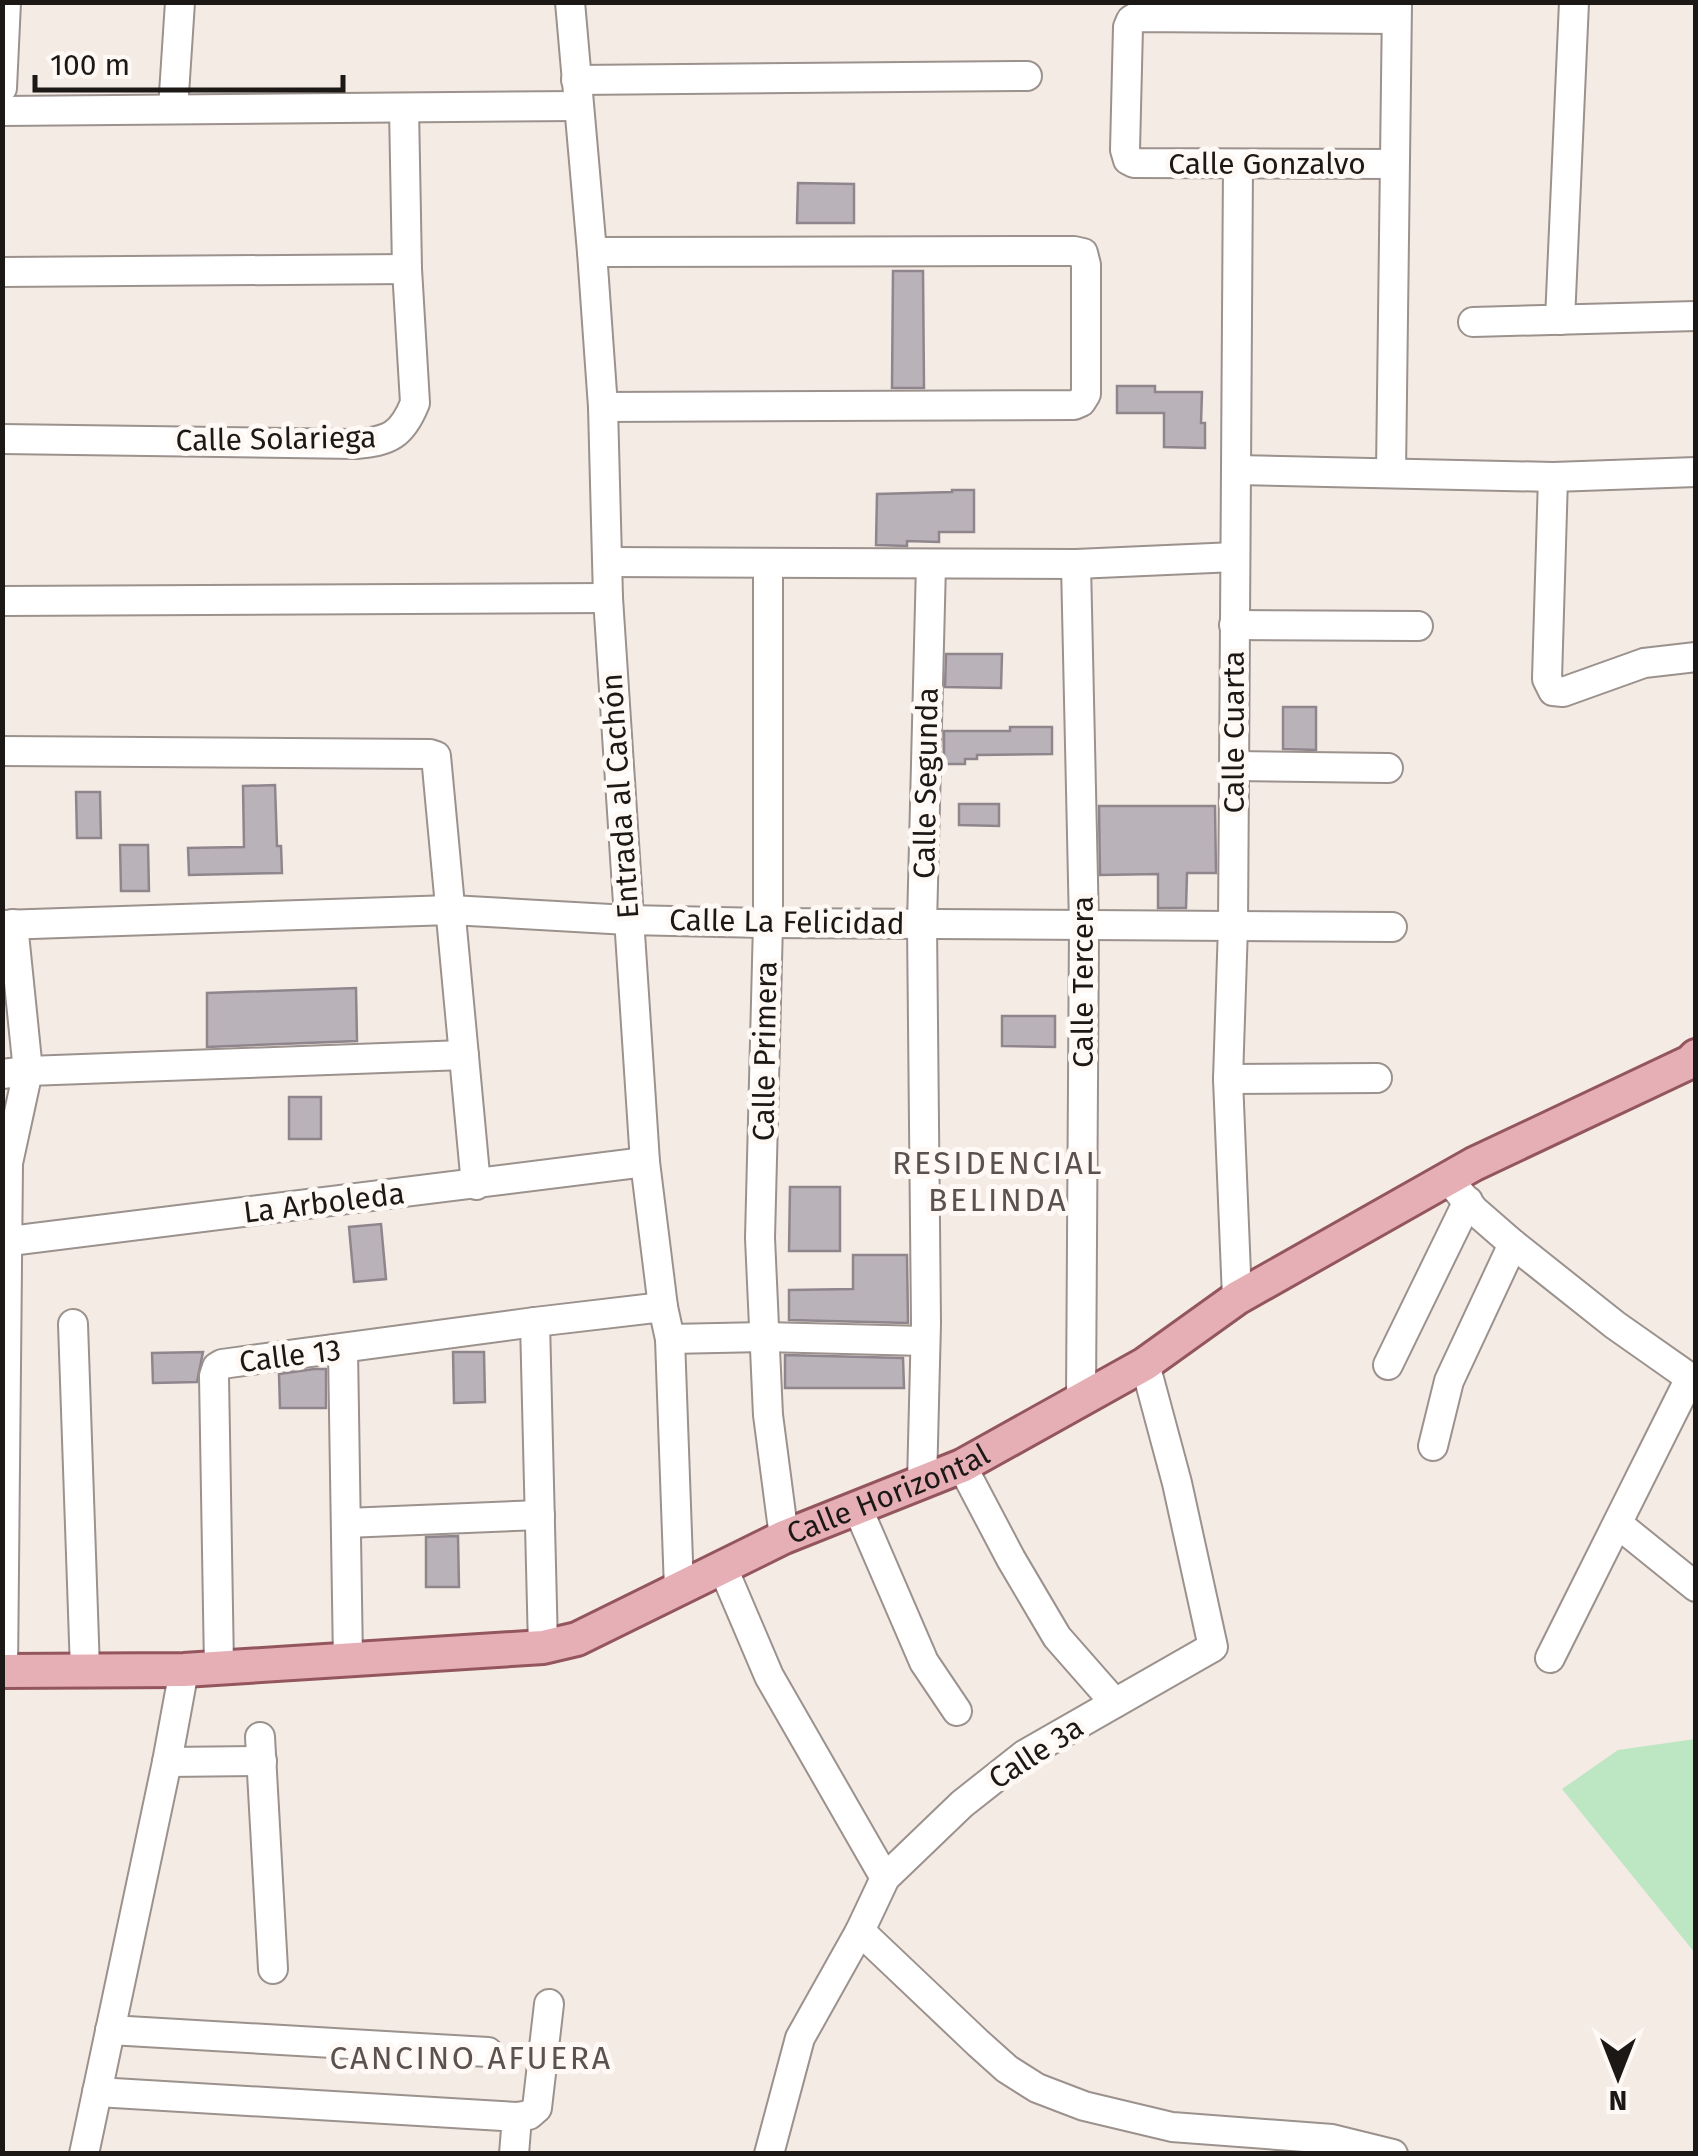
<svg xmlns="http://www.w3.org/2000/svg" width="1698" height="2156" font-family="'Fira Sans',sans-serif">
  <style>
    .green { fill: #bde6c2 }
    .building { fill: #bab2b9; stroke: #8e868c; stroke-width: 2.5 }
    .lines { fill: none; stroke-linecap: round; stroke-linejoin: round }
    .minor-casing { stroke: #9b918d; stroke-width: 32 }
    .major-casing { stroke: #94565d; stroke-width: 38 }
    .minor { stroke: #fff; stroke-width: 28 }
    .major { stroke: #e6aeb5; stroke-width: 32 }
    .labels { text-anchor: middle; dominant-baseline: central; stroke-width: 10; stroke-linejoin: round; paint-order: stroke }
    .street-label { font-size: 30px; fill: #1b1816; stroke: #fff9f6 }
    .neighbourhood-label { font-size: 32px; letter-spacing: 2.5px; fill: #5a524e; stroke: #fff9f6 }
  </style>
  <rect width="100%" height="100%" fill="#f5ebe5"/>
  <path class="green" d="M1695,1739H1696L1695,1953L1562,1789L1618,1750Z"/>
  <g class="building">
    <path d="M798,183L854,184V223H797Z"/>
    <path d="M893,271H923L924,388H892Z"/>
    <path d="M1117,386H1155V392H1202L1201,423H1205V448L1164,447V413H1117Z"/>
    <path d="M952,490H974V532H939V542L907,541V546L876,545L877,494L952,492Z"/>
    <path d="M946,654H1002L1001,688L945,687Z"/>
    <path d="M1283,707H1316V750L1283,749Z"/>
    <path d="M1010,727H1052V754L977,755V759H965V764H944V731H1010Z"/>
    <path d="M275,785L277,846H281L282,873L189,875L188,848L244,847L243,786Z"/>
    <path d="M76,792H100L101,838H77Z"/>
    <path d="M959,804H999V826L959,825Z"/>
    <path d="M1099,806H1215L1216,873H1187L1186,908H1158V874L1100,875Z"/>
    <path d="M120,845H148L149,891H121Z"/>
    <path d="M356,988L357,1041L207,1047V993Z"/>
    <path d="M1002,1016H1055V1047L1002,1046Z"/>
    <rect x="289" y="1097" width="32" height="42"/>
    <path d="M790,1187H840V1251H789Z"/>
    <path d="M381,1224L386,1279L354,1282L349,1227Z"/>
    <path d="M853,1255H907L908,1323L789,1320V1290L853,1289Z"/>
    <path d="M203,1352L197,1382L153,1383L152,1353Z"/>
    <path d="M453,1352H484L485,1402L454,1403Z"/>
    <path d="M785,1355L903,1358L904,1388H785Z"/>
    <path d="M314,1369H326V1408H280L279,1374Z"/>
    <path d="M458,1536L459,1587H426V1537Z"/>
  </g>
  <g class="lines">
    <g class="minor-casing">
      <g id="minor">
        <path d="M570,2L592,252L603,407L608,598L645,1162L663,1307L670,1339L679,1589"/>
        <path d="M576,80L1027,76"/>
        <path d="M2,88L6,2"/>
        <path d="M173,109L180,2"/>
        <path d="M2,111L578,106"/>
        <path d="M1394,164L1134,163L1128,160L1125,150L1128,27L1131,20L1136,17L1396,19"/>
        <path d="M592,252L1074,251L1083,253L1086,265V394L1081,402L1074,405L603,407"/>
        <path d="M2,272L407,269"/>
        <path d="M1560,320L1574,2"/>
        <path d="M1473,322L1696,316"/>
        <path d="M2,439L356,444C390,441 402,435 415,403L407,269L404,108"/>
        <path d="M1236,470L1553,477L1696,472"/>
        <path d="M1391,473L1397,4"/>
        <path d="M1553,477L1547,679L1553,691L1563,692L1644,663L1696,657"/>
        <path d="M608,562L1076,564L1235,557"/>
        <path d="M768,564V923L760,1238L768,1415L784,1537"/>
        <path d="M1076,564L1084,925L1081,1399"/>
        <path d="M2,601L608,598"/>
        <path d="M1234,625L1418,626"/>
        <path d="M2,751L430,754L436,756L476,1185"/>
        <path d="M1234,766L1388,768"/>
        <path d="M2,925L451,910L628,920L768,923L1392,927"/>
        <path d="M2,1074L28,1071L464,1055"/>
        <path d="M1228,1079L1377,1078"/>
        <path d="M1449,1180L1474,1210L1513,1244L1615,1325L1696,1382"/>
        <path d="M2,1242L645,1162"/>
        <path d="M1237,1298L1228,1079L1233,926L1238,165"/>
        <path d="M535,1322L543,1647"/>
        <path d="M73,1324L85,1670"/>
        <path d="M670,1339L764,1337L925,1341"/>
        <path d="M343,1350L348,1660"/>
        <path d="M1388,1365L1468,1201"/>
        <path d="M1433,1446L1449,1381L1513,1244"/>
        <path d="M962,1466L1011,1559L1057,1637L1115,1703"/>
        <path d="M922,1483L926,1323L922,924L931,564"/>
        <path d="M858,1509L924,1662L957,1711"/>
        <path d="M346,1523L540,1515"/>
        <path d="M1618,1524L1696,1587"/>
        <path d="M723,1568L769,1676L885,1878"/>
        <path d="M1550,1658L1690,1378"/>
        <path d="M219,1667L214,1376L217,1367L222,1364L535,1322L663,1307"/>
        <path d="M3,1671L8,1163L28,1071L13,924"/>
        <path d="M260,1737L273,1969"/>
        <path d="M167,1762L262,1761"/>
        <path d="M860,1931L978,2043L1007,2069L1037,2088L1084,2106L1172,2127L1332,2139L1393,2154"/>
        <path d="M110,2030L488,2052"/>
        <path d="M97,2092L517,2117L514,2154"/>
        <path d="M517,2117L529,2115L537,2108L549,2004"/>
        <path d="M84,2154L167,1762L184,1670"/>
        <path d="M769,2154L800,2038L860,1931L885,1878L962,1804L1024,1755L1213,1647L1177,1483L1145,1364"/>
      </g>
    </g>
    <g class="major-casing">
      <g id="major">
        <path id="s1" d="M2,1671L184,1670L543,1647L577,1639L784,1537L962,1466L1145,1364L1237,1298L1474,1164L1690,1062L1696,1056"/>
      </g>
    </g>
    <use href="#minor" class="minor"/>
    <use href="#major" class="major"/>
  </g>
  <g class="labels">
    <g class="street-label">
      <text x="1267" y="164">Calle Gonzalvo</text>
      <text transform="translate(276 439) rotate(-1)">Calle Solariega</text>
      <text transform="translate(1234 732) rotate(-90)">Calle Cuarta</text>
      <text transform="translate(926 783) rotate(-89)">Calle Segunda</text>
      <text transform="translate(620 796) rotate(-94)">Entrada al Cachón</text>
      <text transform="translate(787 922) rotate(1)">Calle La Felicidad</text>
      <text transform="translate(1083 982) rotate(-90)">Calle Tercera</text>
      <text transform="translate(765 1051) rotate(-89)">Calle Primera</text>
      <text transform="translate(324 1203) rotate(-7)">La Arboleda</text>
      <text transform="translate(290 1356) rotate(-7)">Calle 13</text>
      <text stroke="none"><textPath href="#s1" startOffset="920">Calle Horizontal</textPath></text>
      <text transform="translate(1036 1753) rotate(-33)">Calle 3a</text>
    </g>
    <g class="neighbourhood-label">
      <text x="998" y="1163">RESIDENCIAL<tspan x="998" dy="37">BELINDA</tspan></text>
      <text x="471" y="2058">CANCINO AFUERA</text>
    </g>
  </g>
  <rect width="1698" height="2156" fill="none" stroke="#1b1816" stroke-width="10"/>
  <g transform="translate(1618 2076) rotate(180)" stroke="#fff9f6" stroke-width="8" paint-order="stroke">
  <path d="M0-8L18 38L0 25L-18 38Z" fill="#1b1816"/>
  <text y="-15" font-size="28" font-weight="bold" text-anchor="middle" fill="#1b1816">N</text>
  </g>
  <path d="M35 75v15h308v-15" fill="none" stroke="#1b1816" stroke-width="5"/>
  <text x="50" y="75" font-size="30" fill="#1b1816" stroke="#fff9f6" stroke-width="8" paint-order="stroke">100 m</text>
</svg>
